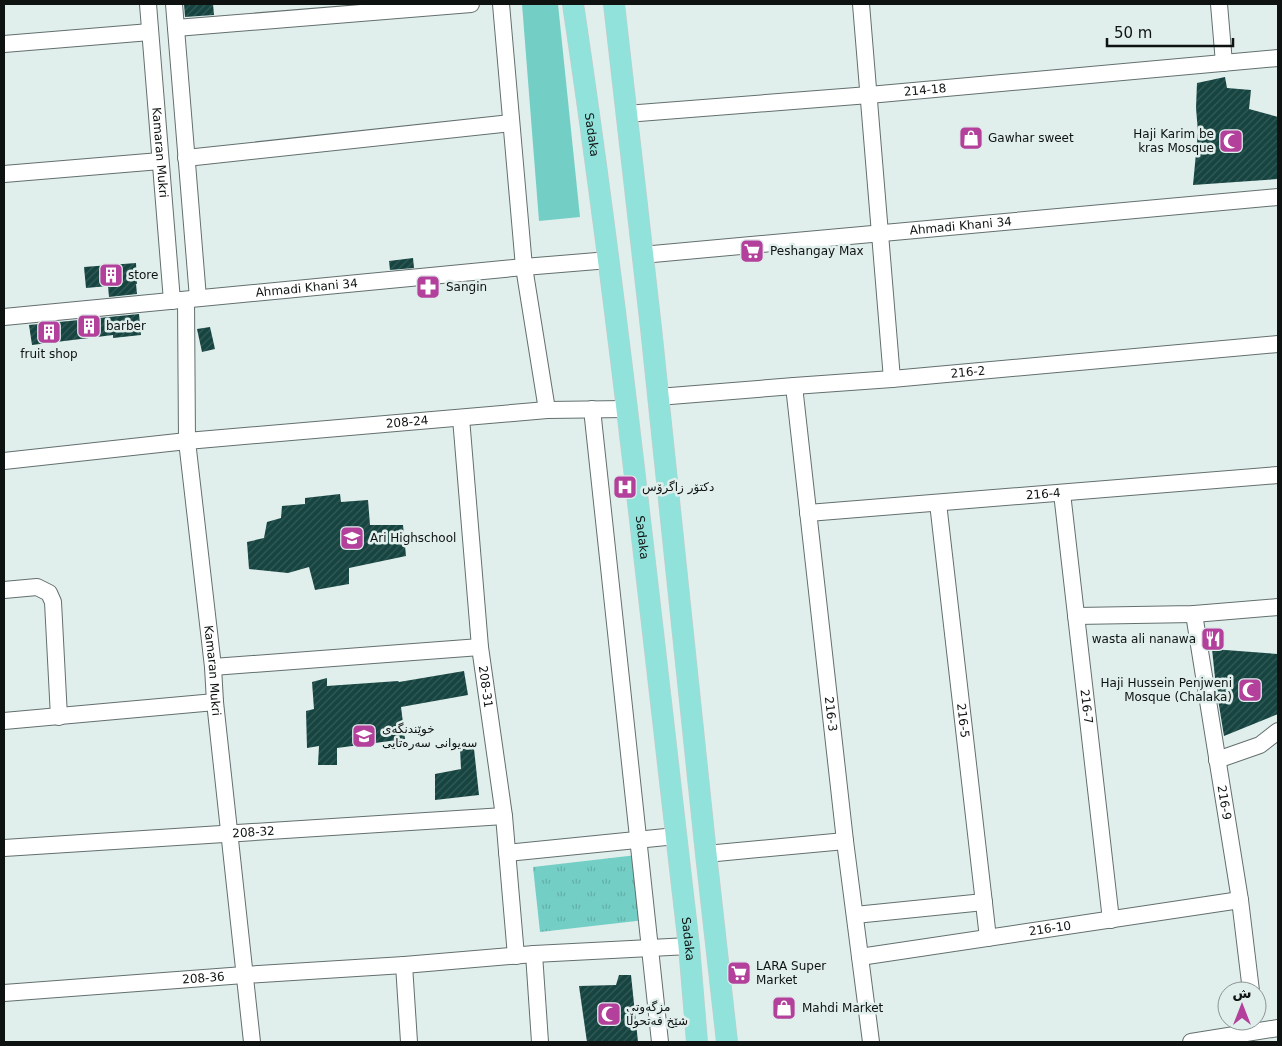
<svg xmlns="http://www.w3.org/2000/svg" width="1282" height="1046" font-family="'DejaVu Sans',Vazirmatn,sans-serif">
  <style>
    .green { fill: #73cec5 }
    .park { fill: url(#park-tufts) }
    .building { fill: url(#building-hatch) }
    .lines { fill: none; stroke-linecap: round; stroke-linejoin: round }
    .minor-casing { stroke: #636f6e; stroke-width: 18 }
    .major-casing { stroke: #cacbcb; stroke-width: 22 }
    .minor { stroke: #fff; stroke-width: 16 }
    .major { stroke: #91e2db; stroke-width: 21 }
    .labels { text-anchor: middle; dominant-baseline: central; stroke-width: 5; stroke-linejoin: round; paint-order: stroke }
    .street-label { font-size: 12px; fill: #0e1312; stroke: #e0eeec }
    .poi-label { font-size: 12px; fill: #0e1312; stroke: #e0eeec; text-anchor: start }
  </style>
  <defs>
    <pattern id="park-tufts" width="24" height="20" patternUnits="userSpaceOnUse" patternTransform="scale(1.25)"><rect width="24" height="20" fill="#73cec5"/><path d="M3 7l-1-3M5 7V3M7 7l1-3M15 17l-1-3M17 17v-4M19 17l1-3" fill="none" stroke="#62b0a8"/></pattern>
    <pattern id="building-hatch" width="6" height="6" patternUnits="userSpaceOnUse" patternTransform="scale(1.25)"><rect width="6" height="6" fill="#164440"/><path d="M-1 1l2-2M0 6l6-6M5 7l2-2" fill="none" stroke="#365b58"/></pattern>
  </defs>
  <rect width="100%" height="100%" fill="#e0eeec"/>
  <path class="green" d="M522,4H558L580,217L539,221Z"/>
  <path class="park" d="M637,855L645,920L540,932L533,867Z"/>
  <g class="building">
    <path d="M184,4H213L214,15L185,17Z"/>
    <path d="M1225,77L1227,88L1251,90L1249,109L1278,117V179L1193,185L1198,132L1196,108L1197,83Z"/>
    <path d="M413,258L414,268L390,270L389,261Z"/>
    <path d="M136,263L137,284H136L137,294L109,297L108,286L86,288L84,267Z"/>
    <path d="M139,314L141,335L113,338V335L32,345L29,325Z"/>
    <path d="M210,327L215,349L202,352L197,329Z"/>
    <path d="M340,494L341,502L368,500L370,525H403L406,556L349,568V584L315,590L309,567L288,573L249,569L247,542L264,538L267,522L281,518L282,506L305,504V498Z"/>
    <path d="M1212,649L1278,654V714L1224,736L1216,687Z"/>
    <path d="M464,671L468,695L401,707L405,739L337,748V765H318L319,746L307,748L306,711L314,709L312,682L327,678V686L398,681L399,682Z"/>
    <path d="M460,748L474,749L479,795L435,800V774L461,769Z"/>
    <path d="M619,975H631L638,1042H587L579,986L616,985Z"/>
  </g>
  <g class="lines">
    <g class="minor-casing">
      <g id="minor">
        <path id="s1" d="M148,4L172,301"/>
        <path d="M174,4L198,298"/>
        <path d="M501,4L524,267L547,410"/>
        <path d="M861,4L892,379"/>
        <path d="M1219,4L1224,63"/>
        <path d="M176,28L471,4"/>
        <path d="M4,44L150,32"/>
        <path id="s2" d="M626,114L869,95L1278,58"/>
        <path d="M186,158L511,123"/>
        <path d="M4,174L160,161"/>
        <path id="s3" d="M642,255L1278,197"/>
        <path id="s4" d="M186,300L187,441L213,667L215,702L252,1042"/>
        <path id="s5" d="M4,317L524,267L609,260"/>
        <path id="s6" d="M794,386L845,841L871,1042"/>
        <path id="s7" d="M658,397L794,386L892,379L1278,344"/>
        <path d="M592,409L660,1042"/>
        <path id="s8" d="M461,418L480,647L504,816L516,956"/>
        <path id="s9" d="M4,461L187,441L547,410L626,409"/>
        <path id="s10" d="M1062,493L1111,920"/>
        <path id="s11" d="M938,503L988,938"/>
        <path id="s12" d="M808,513L1278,475"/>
        <path d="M4,590L37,587L49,593L53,602L59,717"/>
        <path id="s13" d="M1194,614L1240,900L1251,991"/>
        <path d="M1076,616L1194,614L1278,607"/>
        <path d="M213,667L480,647"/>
        <path d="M4,721L215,702"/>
        <path d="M1217,760L1260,745L1278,731"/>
        <path id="s14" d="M4,848L504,816"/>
        <path d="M507,853L676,836"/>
        <path d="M706,854L845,841"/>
        <path d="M855,915L984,902"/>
        <path d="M534,954L540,1042"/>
        <path id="s15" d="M860,957L1240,900"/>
        <path d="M404,965L409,1042"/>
        <path id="s16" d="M4,993L244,975L404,965L534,954L689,946"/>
        <path d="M1191,1042L1278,1028"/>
      </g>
    </g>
    <g class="major-casing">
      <g id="major">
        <path id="s17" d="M573,4C620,317 652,631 689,946L697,1042"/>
        <path d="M614,4L651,328L706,854L727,1042"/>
      </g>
    </g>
    <use href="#minor" class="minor"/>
    <use href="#major" class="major"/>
  </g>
  <defs>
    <g id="shop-square" transform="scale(1.25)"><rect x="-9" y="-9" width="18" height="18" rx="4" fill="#b3419b" stroke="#e0eeec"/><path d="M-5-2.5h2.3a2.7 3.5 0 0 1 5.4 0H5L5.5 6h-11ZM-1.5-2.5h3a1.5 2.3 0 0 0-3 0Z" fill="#fff"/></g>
    <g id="mosque-square" transform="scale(1.25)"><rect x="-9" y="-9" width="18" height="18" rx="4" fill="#b3419b" stroke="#e0eeec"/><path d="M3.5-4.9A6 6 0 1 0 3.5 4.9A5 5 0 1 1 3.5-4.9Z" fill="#fff"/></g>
    <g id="supermarket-square" transform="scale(1.25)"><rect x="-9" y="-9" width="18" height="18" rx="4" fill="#b3419b" stroke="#e0eeec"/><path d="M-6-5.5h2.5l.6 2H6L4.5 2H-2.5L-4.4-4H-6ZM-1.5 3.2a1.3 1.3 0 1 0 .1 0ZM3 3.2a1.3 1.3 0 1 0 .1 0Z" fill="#fff"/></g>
    <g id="building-square" transform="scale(1.25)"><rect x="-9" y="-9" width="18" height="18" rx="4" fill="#b3419b" stroke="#e0eeec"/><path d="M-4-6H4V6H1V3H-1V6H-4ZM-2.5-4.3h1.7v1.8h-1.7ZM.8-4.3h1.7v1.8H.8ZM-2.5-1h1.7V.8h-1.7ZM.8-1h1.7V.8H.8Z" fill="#fff"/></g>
    <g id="pharmacy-square" transform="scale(1.25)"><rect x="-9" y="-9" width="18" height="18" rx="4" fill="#b3419b" stroke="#e0eeec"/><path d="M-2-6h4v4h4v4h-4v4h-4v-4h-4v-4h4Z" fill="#fff"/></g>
    <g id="hospital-square" transform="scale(1.25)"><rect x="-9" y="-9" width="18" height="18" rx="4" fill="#b3419b" stroke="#e0eeec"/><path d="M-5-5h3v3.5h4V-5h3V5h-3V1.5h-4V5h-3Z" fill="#fff"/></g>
    <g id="school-square" transform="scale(1.25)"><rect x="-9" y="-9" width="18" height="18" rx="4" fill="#b3419b" stroke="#e0eeec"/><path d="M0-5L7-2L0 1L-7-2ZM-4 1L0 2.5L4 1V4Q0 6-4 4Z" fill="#fff"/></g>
    <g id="restaurant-square" transform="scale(1.25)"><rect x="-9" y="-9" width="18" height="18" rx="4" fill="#b3419b" stroke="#e0eeec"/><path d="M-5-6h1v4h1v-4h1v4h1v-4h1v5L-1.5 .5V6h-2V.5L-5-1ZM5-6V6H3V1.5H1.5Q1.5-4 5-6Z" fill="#fff"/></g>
  </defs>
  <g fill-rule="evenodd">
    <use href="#shop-square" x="971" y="138"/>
    <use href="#mosque-square" x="1231" y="141"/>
    <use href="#supermarket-square" x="752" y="251"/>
    <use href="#building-square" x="111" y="275"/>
    <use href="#pharmacy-square" x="428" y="287"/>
    <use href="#building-square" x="89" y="326"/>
    <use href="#building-square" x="49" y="332"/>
    <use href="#hospital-square" x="625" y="487"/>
    <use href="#school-square" x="352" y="538"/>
    <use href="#restaurant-square" x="1213" y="639"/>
    <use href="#mosque-square" x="1250" y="690"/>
    <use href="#school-square" x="364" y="736"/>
    <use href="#supermarket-square" x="739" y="973"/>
    <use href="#shop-square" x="784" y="1008"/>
    <use href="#mosque-square" x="609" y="1014"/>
  </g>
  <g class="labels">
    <g class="street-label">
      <text stroke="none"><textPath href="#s2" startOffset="300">214-18</textPath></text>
      <text stroke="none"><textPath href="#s17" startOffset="132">Sadaka</textPath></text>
      <text stroke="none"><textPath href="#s1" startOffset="149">Kamaran Mukri</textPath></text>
      <text stroke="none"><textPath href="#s3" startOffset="320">Ahmadi Khani 34</textPath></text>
      <text stroke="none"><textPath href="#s5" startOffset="304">Ahmadi Khani 34</textPath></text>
      <text stroke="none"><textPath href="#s7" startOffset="311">216-2</textPath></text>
      <text stroke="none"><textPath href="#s9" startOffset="405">208-24</textPath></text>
      <text stroke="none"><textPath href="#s12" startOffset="236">216-4</textPath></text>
      <text stroke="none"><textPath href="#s17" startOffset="538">Sadaka</textPath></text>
      <text stroke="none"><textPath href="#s4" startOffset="372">Kamaran Mukri</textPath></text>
      <text stroke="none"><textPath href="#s8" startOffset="270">208-31</textPath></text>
      <text stroke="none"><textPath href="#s10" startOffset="215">216-7</textPath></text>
      <text stroke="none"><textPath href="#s6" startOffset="330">216-3</textPath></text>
      <text stroke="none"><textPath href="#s11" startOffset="219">216-5</textPath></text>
      <text stroke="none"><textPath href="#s13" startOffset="191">216-9</textPath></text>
      <text stroke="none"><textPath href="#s14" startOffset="250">208-32</textPath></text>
      <text stroke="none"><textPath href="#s15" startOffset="192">216-10</textPath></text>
      <text stroke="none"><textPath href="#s17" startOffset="942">Sadaka</textPath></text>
      <text stroke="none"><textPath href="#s16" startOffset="200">208-36</textPath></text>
    </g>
    <g class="poi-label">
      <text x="1214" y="134" text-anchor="end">Haji Karim be<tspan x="1214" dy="14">kras Mosque</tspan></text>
      <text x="988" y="138">Gawhar sweet</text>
      <text x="770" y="251">Peshangay Max</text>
      <text x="128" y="275">store</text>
      <text x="446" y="287">Sangin</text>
      <text x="106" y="326">barber</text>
      <text x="49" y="354" text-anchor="middle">fruit shop</text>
      <text x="642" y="487">دکتۆر زاگرۆس</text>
      <text x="370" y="538">Ari Highschool</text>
      <text x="1196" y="639" text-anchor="end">wasta ali nanawa</text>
      <text x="1232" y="683" text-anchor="end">Haji Hussein Penjweni<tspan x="1232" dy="14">Mosque (Chalaka)</tspan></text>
      <text x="382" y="729">خوێندنگەی<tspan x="382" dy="14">سەیوانی سەرەتایی</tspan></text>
      <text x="756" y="966">LARA Super<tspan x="756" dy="14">Market</tspan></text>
      <text x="626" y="1007">مزگەوتی<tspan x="626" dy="14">شێخ فەتحوڵا</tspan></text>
      <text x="802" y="1008">Mahdi Market</text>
    </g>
  </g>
  <rect width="1282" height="1046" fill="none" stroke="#0e1312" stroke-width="10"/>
  <g transform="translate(1242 1006)"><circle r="24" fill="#e0eeec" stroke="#8c9695"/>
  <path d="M0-4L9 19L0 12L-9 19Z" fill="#b3419b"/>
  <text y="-8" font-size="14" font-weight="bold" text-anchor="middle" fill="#0e1312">ش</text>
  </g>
  <path d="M1107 38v8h126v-8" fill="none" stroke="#0e1312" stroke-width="2.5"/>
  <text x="1114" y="38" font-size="15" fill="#0e1312" stroke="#e0eeec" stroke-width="4" paint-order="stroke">50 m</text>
</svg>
